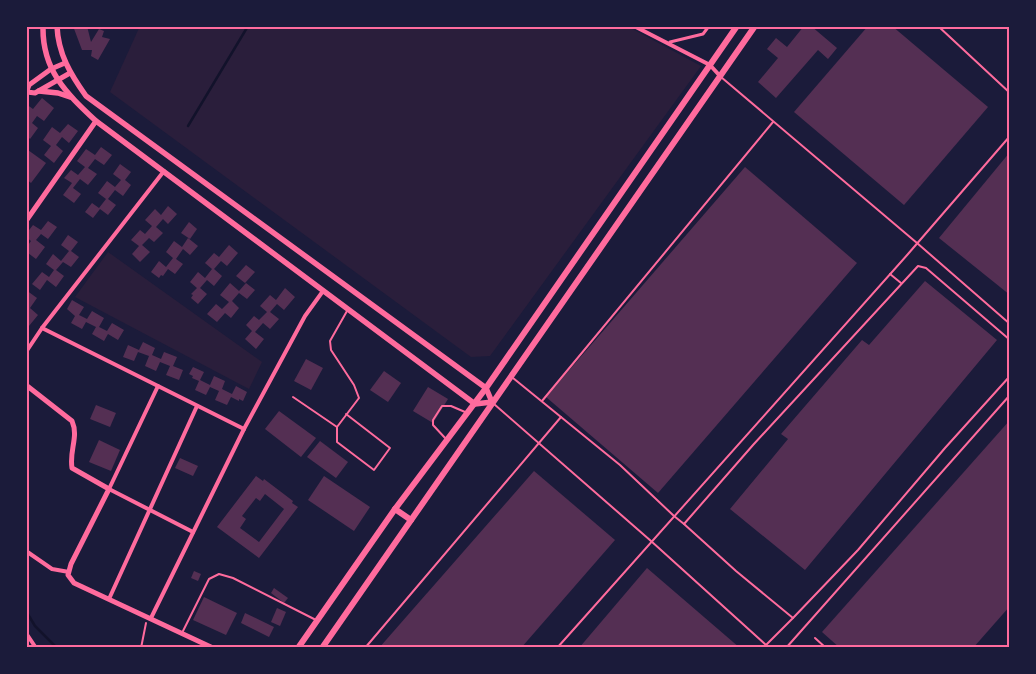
<svg xmlns="http://www.w3.org/2000/svg" width="1036" height="674" font-family="Signika,sans-serif">
  <style>
    .green { fill: #2a1e3b }
    .lines { fill: none; stroke-linecap: round; stroke-linejoin: round }
    .stream { stroke: #12122b; stroke-width: 2.5 }
    .building { fill: #542f53; fill-rule: evenodd }
    .path { stroke: #ff6b9d; stroke-width: 2 }
    .service { stroke: #ff6b9d; stroke-width: 2 }
    .pedestrian { stroke: #ff6b9d; stroke-width: 3 }
    .minor { stroke: #ff6b9d; stroke-width: 4 }
    .tertiary { stroke: #ff6b9d; stroke-width: 5 }
    .secondary { stroke: #ff6b9d; stroke-width: 5.5 }
    .primary { stroke: #ff6b9d; stroke-width: 6 }
    .neatline { fill: none; stroke: #ff6b9d; stroke-width: 2 }
  </style>
  <rect width="100%" height="100%" fill="#1b1b3a"/>
  <g class="green">
    <path d="M140,26H627L701,66L490,356L471,357L110,92Z"/>
    <path d="M108,252L262,362L249,389L75,297Z"/>
  </g>
  <g class="lines">
    <g class="stream">
      <path d="M188,126L248,26"/>
      <path d="M26,611L35,626L57,648"/>
    </g>
  </g>
  <g class="building">
    <path d="M73,26H87L91,42L99,29L104,31L102,37L110,39L98,60L91,56L92,50H82Z"/>
    <path d="M804,26H811L837,48L828,59L818,50L776,98L758,82L778,58L767,49L776,38L787,47Z"/>
    <path d="M868,26H892L988,107L904,205L794,112Z"/>
    <path d="M42,98L54,108L44,121L37,116L32,123L38,128L30,139L26,135V104L33,109Z"/>
    <path d="M68,124L78,131L69,143L62,137L56,145L63,151L54,163L44,155L51,146L43,140L52,127L60,133Z"/>
    <path d="M101,147L112,155L104,165L95,159L88,168L97,174L88,185L80,179L73,188L81,194L74,203L63,195L72,183L64,178L71,170L78,175L85,167L77,161L86,149L95,155Z"/>
    <path d="M28,150L46,163L31,183L26,179V153Z"/>
    <path d="M1010,152V295L939,238Z"/>
    <path d="M120,164L131,172L125,180L131,185L123,196L115,190L108,199L116,205L108,215L100,209L93,218L85,212L92,203L99,208L106,199L98,193L107,181L115,187L121,180L113,174Z"/>
    <path d="M745,167L857,263L658,493L546,397Z"/>
    <path d="M168,206L177,214L168,224L163,219L156,227L163,233L154,242L149,238L142,245L150,252L140,262L132,254L139,246L131,240L140,230L145,234L152,226L145,220L155,209L161,215Z"/>
    <path d="M48,221L57,227L48,239L41,234L36,240L45,247L36,259L28,253L26,254V248L31,241L26,237V234L33,225L41,230Z"/>
    <path d="M189,222L197,229L190,239L181,233Z"/>
    <path d="M68,235L78,242L71,251L79,257L71,267L63,262L56,270L64,276L56,287L47,280L40,290L32,284L42,272L49,277L54,270L46,264L53,254L61,261L69,251L61,245Z"/>
    <path d="M188,238L198,246L190,255L183,249L176,259L183,264L175,274L168,269L163,276L161,275L159,278L151,272L159,261L166,267L173,258L166,252L174,241L182,247Z"/>
    <path d="M229,245L238,253L227,266L221,261L214,269L222,276L214,286L207,280L200,288L207,294L198,304L191,298L193,295L191,294L197,288L190,282L198,272L205,278L212,269L205,263L214,253L219,257Z"/>
    <path d="M246,265L255,272L245,283L236,276Z"/>
    <path d="M925,281L997,340L805,570L730,509L788,439L781,434L862,340L869,345Z"/>
    <path d="M230,283L239,291L246,283L255,290L247,299L239,293L232,301L239,308L231,318L225,313L217,322L207,314L216,304L222,309L229,302L220,295Z"/>
    <path d="M285,288L295,297L284,310L277,304L270,312L279,319L270,329L263,323L255,332L264,339L256,349L245,339L252,331L246,325L254,316L259,320L267,312L260,306L270,295L276,300Z"/>
    <path d="M26,290L37,298L30,308L38,315L29,326L26,324Z"/>
    <path d="M72,300L84,307L79,315L87,319L92,311L104,318L99,327L107,331L112,323L124,330L118,340L108,334L104,341L92,334L96,327L86,322L82,329L71,323L75,316L67,309Z"/>
    <path d="M143,342L155,348L152,355L161,359L164,352L177,357L173,366L183,370L179,380L166,375L170,366L160,362L156,371L145,366L149,356L138,352L134,361L123,357L128,345L139,350Z"/>
    <path d="M306,359L323,368L311,390L294,381Z"/>
    <path d="M193,367L204,372L200,380L210,385L214,376L225,381L222,389L232,394L236,386L247,392L243,401L239,399V401L231,397L227,405L215,400L219,391L210,387L206,395L195,390L199,381L192,378L193,376L189,374Z"/>
    <path d="M384,371L401,383L388,402L370,390Z"/>
    <path d="M428,387L448,399L433,423L413,411Z"/>
    <path d="M96,405L116,413L110,427L90,419Z"/>
    <path d="M279,411L316,438L301,457L265,429Z"/>
    <path d="M1010,420V606L973,648H840L822,632Z"/>
    <path d="M99,440L120,450L111,471L89,462Z"/>
    <path d="M320,441L348,462L336,478L307,457Z"/>
    <path d="M180,458L198,466L193,476L175,468Z"/>
    <path d="M534,471L615,540L521,648H379Z"/>
    <path d="M256,476L263,481L264,479L293,501L292,503L298,507L259,558L217,527ZM265,494L284,509L259,542L240,528L246,519L242,516L256,498L260,501Z"/>
    <path d="M324,476L370,507L354,531L308,500Z"/>
    <path d="M647,568L740,648H579Z"/>
    <path d="M194,571L201,574L198,581L191,578Z"/>
    <path d="M274,588L288,598L284,603L271,593Z"/>
    <path d="M204,597L237,613L226,635L193,620Z"/>
    <path d="M277,608L286,612L280,626L271,622Z"/>
    <path d="M245,613L274,627L269,637L241,623Z"/>
  </g>
  <g class="lines">
    <path class="path" d="M141,648L146,623"/>
    <g class="service">
      <path d="M938,26L1010,93"/>
      <path d="M721,77L917,243L1010,324"/>
      <path d="M890,274L901,283"/>
      <path d="M293,397L337,427V442L374,470L390,448L346,414"/>
      <path d="M542,401L773,122"/>
      <path d="M494,404L651,541L766,645L793,618L736,571L684,524L674,516L620,465L513,378"/>
      <path d="M337,427L359,398L354,385L331,350L330,341L347,311"/>
      <path d="M446,439L433,425V420L442,406H451L465,412"/>
      <path d="M684,524L753,445L918,266L926,268L1010,340"/>
      <path d="M793,618L858,550L945,448L1010,376"/>
      <path d="M183,631L209,579L219,574L233,578L316,620"/>
      <path d="M815,638L826,648"/>
      <path d="M365,648L561,417"/>
      <path d="M557,648L908,254L1010,136"/>
      <path d="M786,648L1010,395"/>
    </g>
    <path class="pedestrian" d="M670,42L703,34L709,26"/>
    <g class="minor">
      <path d="M634,26L710,65L720,76"/>
      <path d="M42,328L244,429"/>
      <path d="M26,352L42,328L164,171"/>
      <path d="M158,386L109,489L193,532"/>
      <path d="M26,551L52,569L69,572"/>
      <path d="M109,599L197,406"/>
      <path d="M151,618L244,429L305,316L323,291"/>
      <path d="M26,633L36,648"/>
    </g>
    <g class="tertiary">
      <path d="M27,92L35,93L70,73"/>
      <path d="M26,93L29,85L51,69L65,63"/>
      <path d="M26,221L96,121"/>
      <path d="M26,385L72,421C79,437 69,450 72,468L109,489L71,564L68,575L74,583L213,648"/>
    </g>
    <g class="secondary">
      <path d="M43,26C42,70 66,93 96,121L475,404L492,402L486,388L86,96C71,75 58,54 57,26"/>
      <path d="M39,91L58,93L70,97"/>
    </g>
    <g class="primary">
      <path d="M395,509L411,520"/>
      <path d="M298,648L395,509L486,388L737,26"/>
      <path d="M322,648L755,26"/>
    </g>
  </g>
  <rect width="1036" height="674" fill="none" stroke="#1b1b3a" stroke-width="55"/>
  <rect x="28" y="28" width="980" height="618" class="neatline"/>
</svg>
